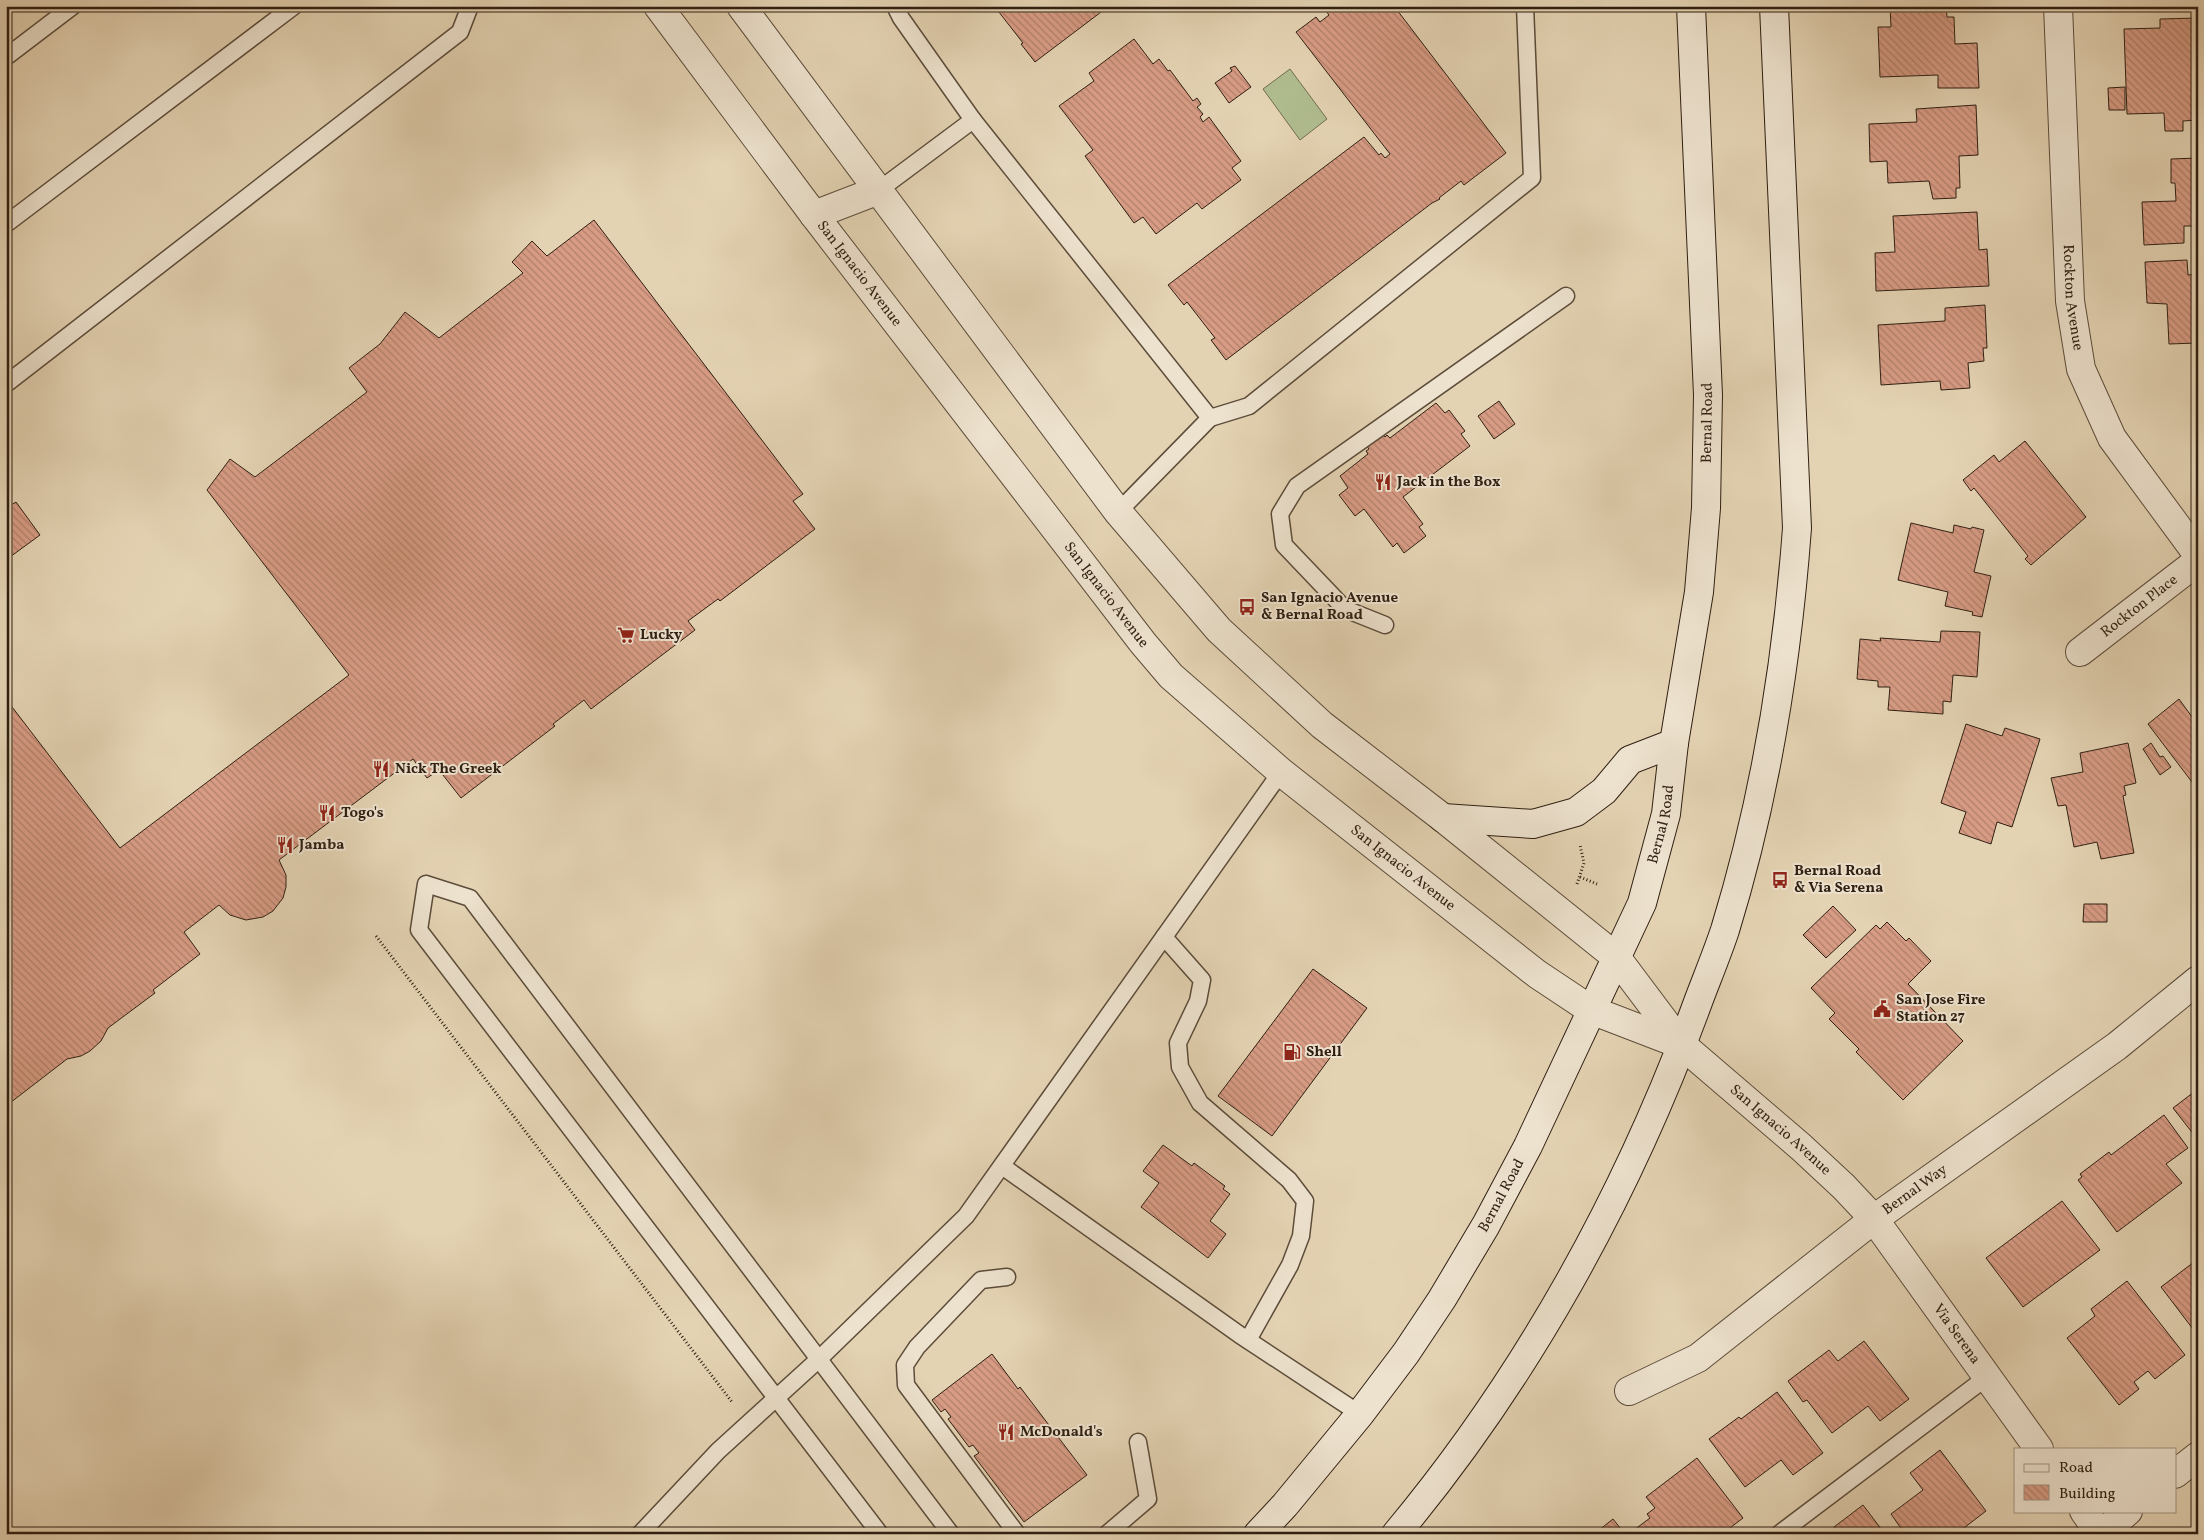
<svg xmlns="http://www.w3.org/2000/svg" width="2204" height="1540" font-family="Vollkorn,serif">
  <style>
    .park { fill: #b0bd8f; stroke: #706e50 }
    .building { fill: url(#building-back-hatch); stroke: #2f1f12 }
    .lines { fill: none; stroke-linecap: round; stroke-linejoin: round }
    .service-casing { stroke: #5c4c3a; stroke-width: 19 }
    .minor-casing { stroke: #5c4c3a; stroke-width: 30 }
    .tertiary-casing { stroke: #5c4c3a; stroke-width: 30 }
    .secondary-casing { stroke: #2f1f12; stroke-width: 30 }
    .path { stroke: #2f1f12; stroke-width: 3; stroke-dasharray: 1 2.5; stroke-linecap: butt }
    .service { stroke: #ede2ce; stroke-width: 16 }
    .minor { stroke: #ede2ce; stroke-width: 28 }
    .tertiary { stroke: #ede2ce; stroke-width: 28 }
    .secondary { stroke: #ede2ce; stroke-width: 28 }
    .labels { text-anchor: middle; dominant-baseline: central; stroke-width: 4; stroke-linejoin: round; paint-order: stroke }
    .street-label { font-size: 15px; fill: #2f1f12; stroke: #ede2ce }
    .poi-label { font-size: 15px; font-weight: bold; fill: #2f1f12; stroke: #ede2ce; text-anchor: start }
  </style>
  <defs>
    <pattern id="building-back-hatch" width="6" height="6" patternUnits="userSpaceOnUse" patternTransform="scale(1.25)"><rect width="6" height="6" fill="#d89c85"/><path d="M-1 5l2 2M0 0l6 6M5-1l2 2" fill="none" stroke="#b07f6b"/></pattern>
  </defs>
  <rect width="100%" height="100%" fill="#e4d3b3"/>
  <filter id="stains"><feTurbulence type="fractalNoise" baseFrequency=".004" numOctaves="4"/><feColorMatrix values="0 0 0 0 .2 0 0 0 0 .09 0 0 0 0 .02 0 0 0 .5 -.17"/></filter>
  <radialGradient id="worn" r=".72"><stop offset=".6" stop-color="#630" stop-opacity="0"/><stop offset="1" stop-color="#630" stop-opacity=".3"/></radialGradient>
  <path class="park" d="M1290,69L1327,119L1300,140L1263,89Z"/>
  <g class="building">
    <path d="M991,6H1109L1035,62L1021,44L1023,43L995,7L993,8Z"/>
    <path d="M1322,6H1394L1506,153L1464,185L1461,181L1439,198L1440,199L1432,203L1226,360L1211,340L1215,338L1187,302L1184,305L1168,285L1364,137L1379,155L1381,153L1385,158L1390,154L1296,32L1316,17L1320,22L1329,15Z"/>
    <path d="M1890,6H1946L1947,17H1954L1955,44L1977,43L1979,88H1938V75L1880,77L1878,27H1891Z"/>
    <path d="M2198,18V120L2183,121V131H2165L2164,113L2127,114L2124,29L2160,28V19Z"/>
    <path d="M1134,39L1153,64L1159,59L1168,71L1170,70L1193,101L1197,98L1201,104L1197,107L1203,114L1200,117L1203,122L1209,117L1241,161L1232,168L1241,180L1202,209L1197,203L1156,234L1143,217L1134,223L1085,156L1093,150L1059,106L1094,81L1089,73Z"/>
    <path d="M1235,66L1251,87L1229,103L1215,83L1232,71L1230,68Z"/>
    <path d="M2125,87V110H2109L2108,88Z"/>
    <path d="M1976,105L1978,155L1959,156L1960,188H1956V198L1933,199L1929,181L1888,183L1887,161L1870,162L1869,124L1917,122L1916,109Z"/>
    <path d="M2198,158V226H2184V243L2144,245L2142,202L2176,201L2175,183H2171V159Z"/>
    <path d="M1977,212L1979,250L1987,249L1989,286L1876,291L1875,253L1895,252L1893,216Z"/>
    <path d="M594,220L803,494L793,501L815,529L720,601L718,599L688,621L695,630L591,709L584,700L553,724L555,726L461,798L439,770L427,778L413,759L279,860L286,875V887L283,898L273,911L263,917L246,920L230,915L219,905L184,932L200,954L153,990L155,993L108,1028L101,1041L90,1051L81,1056L67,1059L6,1106V699L120,848L349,675L207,490L230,459L255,477L367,392L349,368L380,344L405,312L439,338L523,273L512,262L532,241L547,256Z"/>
    <path d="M2187,260L2188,275L2198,274L2197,343L2169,344L2167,304L2147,303L2145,262Z"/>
    <path d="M1985,305L1987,348H1983L1984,361L1968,363L1970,388L1941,390L1940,381L1881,385L1878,325L1945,321V308Z"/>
    <path d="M1499,401L1515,424L1494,439L1478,416Z"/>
    <path d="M1436,403L1445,413L1449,410L1465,431L1461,434L1470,446L1403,497L1423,524L1419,527L1426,536L1404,553L1397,543L1393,547L1364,509L1355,516L1339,495L1348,488L1340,476L1368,454L1366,451L1369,449L1363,441L1379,429L1385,437L1387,435L1390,438Z"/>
    <path d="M2025,441L2086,517L2031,565L2025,559L2028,556L1974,488L1971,491L1963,480L1994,455L1999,462Z"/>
    <path d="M16,502L40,535L10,557L6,552V508Z"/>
    <path d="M1911,523L1953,533L1954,525L1971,529L1972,527L1984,530L1974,572L1991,576L1982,617L1972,615L1973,612L1945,606L1948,592L1898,580Z"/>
    <path d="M1941,631L1980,632L1977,677L1953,675L1951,702L1943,701V714L1888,710L1890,687H1878V681L1857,679L1860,639L1881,641L1880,638L1940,642Z"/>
    <path d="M2179,699L2192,717L2198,713V790L2148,724Z"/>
    <path d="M1966,724L2002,736L2005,728L2040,739L2012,827L1997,822L1991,844L1959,833L1966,812L1941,803Z"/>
    <path d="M2128,743L2136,783L2124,786L2126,795L2123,796L2134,853L2101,859L2097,842L2074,847L2066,805L2058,806L2051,778L2083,772L2080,753Z"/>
    <path d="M2151,743L2160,757L2163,756L2171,767L2160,775L2143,749Z"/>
    <path d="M2084,904H2107V922H2083Z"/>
    <path d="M1833,906L1856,930L1826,958L1803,935Z"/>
    <path d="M1887,922L1906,941L1909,938L1931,961L1908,984L1963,1041L1903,1100L1856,1052L1859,1049L1829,1019L1835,1013L1811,988L1876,925L1880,929Z"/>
    <path d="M1313,969L1367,1008L1272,1136L1218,1096Z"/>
    <path d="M2198,1089V1140L2173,1108Z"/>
    <path d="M2164,1115L2188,1148L2166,1164L2182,1183L2117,1232L2078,1180L2082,1177L2080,1174L2109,1152L2111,1155Z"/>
    <path d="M1163,1145L1192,1166L1194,1163L1225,1186L1223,1189L1230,1194L1210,1221L1226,1234L1208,1258L1141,1207L1159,1183L1143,1171Z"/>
    <path d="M2062,1201L2100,1250L2023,1307L1986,1258Z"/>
    <path d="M2198,1259V1339L2194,1334L2196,1333L2161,1287Z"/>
    <path d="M2127,1281L2185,1355L2155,1379L2148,1371L2134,1382L2139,1389L2119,1405L2067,1338L2095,1316L2091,1309Z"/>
    <path d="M1864,1341L1909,1399L1880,1421L1868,1406L1832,1433L1807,1400L1803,1402L1788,1381L1829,1350L1838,1361Z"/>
    <path d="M992,1354L1018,1389L1020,1387L1087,1475L1024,1522L974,1456L979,1453L973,1445L969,1447L948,1419L951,1417L945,1409L941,1412L932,1400Z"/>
    <path d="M1777,1392L1823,1453L1793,1475L1781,1460L1745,1487L1709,1439L1739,1417L1741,1419Z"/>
    <path d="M1940,1450L1986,1511L1956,1534H1905L1891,1514L1923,1490L1910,1473Z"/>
    <path d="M1697,1458L1743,1518L1722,1534H1637L1634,1530L1650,1518L1647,1514L1655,1508L1646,1497Z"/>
    <path d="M1863,1505L1885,1534H1838L1834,1527Z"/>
    <path d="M1613,1519L1625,1534H1594Z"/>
  </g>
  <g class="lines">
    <g class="service-casing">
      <g id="service">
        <path d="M895,6L901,18L973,120L1210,418L1249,406L1532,178L1525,6"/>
        <path d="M6,57L73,6"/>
        <path d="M879,190L973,120"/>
        <path d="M6,224L294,6"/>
        <path d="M6,384L460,32L470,6"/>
        <path d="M1118,512L1210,418"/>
        <path d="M1385,625L1345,609L1284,545L1280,514L1297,486L1566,296"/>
        <path d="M1164,937L1202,980L1198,1001L1178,1043L1180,1067L1200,1103L1289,1180L1305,1201L1301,1236L1290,1265L1248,1340"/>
        <path d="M1002,1166L1240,1335L1360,1414"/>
        <path d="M1007,1277L981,1280L917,1347L905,1365L906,1385L1017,1534"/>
        <path d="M640,1534L718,1451L819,1359L966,1216L1281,772"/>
        <path d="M880,1534L419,930L426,884L470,898L951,1534"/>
        <path d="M1107,1534L1148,1499L1138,1442"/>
        <path d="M1779,1534L1987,1377"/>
      </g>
    </g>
    <g class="minor-casing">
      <g id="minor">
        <path id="s1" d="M2058,6L2070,301L2081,369L2112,438L2198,555"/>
        <path d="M814,215L879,190"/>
        <path id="s2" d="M2080,652L2198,561"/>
        <path id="s3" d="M1629,1391L1698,1358L1874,1219L2117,1046L2198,980"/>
      </g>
    </g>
    <g class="tertiary-casing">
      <g id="tertiary">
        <path id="s4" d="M658,6L814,215L1143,643L1171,676L1281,772L1537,974L1591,1010L1682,1045"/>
        <path id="s5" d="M741,6L1118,512L1219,630L1322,725L1443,818L1616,957L1682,1045L1801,1147L1844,1187L1874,1219L2039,1449"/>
        <path d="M2175,1474L2198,1456"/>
        <path d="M2084,1511L2100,1534"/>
        <path d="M2102,1534L2128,1511"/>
      </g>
    </g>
    <g class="secondary-casing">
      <g id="secondary">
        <path d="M1443,818L1533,824L1576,812L1604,791L1630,760L1674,743"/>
        <path id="s6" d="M1258,1534L1285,1505L1360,1414L1406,1353L1442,1299L1486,1225L1528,1146L1642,903L1666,814L1674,743L1699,592L1706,508L1708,395L1691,6"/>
        <path d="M1396,1534C1527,1377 1628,1194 1698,1002C1707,978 1717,954 1725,930C1765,800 1787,663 1797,528L1774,6"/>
      </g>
    </g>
    <g class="path">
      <path d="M1580,877L1597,884"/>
      <path d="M1577,884L1584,863L1580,845"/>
      <path d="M376,936L732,1402"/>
    </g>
    <use href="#service" class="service"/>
    <use href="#minor" class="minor"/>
    <use href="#tertiary" class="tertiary"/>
    <use href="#secondary" class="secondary"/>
  </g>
  <defs>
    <g id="restaurant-bare" transform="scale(1.35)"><path d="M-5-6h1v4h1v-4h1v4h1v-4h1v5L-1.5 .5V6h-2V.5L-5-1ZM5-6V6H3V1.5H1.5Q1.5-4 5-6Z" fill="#8f2418" stroke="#ede2ce" stroke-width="2.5" paint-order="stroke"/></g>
    <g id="bus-bare" transform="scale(1.35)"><path d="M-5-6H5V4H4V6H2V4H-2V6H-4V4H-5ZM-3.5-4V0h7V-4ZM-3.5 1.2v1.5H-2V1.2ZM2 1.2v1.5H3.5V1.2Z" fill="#8f2418" stroke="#ede2ce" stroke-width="2.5" paint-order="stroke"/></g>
    <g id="supermarket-bare" transform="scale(1.35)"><path d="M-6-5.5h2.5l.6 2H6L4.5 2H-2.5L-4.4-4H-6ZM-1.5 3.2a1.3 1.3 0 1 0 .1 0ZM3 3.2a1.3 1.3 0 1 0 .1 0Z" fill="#8f2418" stroke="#ede2ce" stroke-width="2.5" paint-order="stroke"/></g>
    <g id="civic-bare" transform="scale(1.35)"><path d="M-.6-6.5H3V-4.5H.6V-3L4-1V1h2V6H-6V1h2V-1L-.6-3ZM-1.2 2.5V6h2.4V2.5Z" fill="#8f2418" stroke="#ede2ce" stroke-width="2.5" paint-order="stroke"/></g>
    <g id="fuel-bare" transform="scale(1.35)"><path d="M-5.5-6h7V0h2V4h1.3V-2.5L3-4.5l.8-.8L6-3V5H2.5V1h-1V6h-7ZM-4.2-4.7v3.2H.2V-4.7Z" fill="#8f2418" stroke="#ede2ce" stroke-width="2.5" paint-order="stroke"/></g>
  </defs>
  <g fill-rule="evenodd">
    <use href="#restaurant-bare" x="1383" y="482"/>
    <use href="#bus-bare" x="1247" y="607"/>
    <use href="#supermarket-bare" x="626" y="635"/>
    <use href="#restaurant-bare" x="381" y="769"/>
    <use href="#restaurant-bare" x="327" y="813"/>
    <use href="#restaurant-bare" x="285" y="845"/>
    <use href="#bus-bare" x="1780" y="880"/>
    <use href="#civic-bare" x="1882" y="1009"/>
    <use href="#fuel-bare" x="1292" y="1052"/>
    <use href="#restaurant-bare" x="1006" y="1432"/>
  </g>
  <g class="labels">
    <g class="street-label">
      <text stroke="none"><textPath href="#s4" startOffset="335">San Ignacio Avenue</textPath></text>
      <text stroke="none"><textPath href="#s1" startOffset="292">Rockton Avenue</textPath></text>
      <text stroke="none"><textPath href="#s6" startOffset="1229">Bernal Road</textPath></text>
      <text stroke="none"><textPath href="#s4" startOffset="740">San Ignacio Avenue</textPath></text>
      <text stroke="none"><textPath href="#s2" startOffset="75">Rockton Place</textPath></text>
      <text stroke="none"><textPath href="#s6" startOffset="824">Bernal Road</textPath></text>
      <text stroke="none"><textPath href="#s4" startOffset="1145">San Ignacio Avenue</textPath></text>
      <text stroke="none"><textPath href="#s5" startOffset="1541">San Ignacio Avenue</textPath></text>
      <text stroke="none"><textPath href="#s3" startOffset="351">Bernal Way</textPath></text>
      <text stroke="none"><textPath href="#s6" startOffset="418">Bernal Road</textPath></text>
      <text stroke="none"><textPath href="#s5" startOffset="1812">Via Serena</textPath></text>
    </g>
    <g class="poi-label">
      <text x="1397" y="482">Jack in the Box</text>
      <text x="1261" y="598">San Ignacio Avenue<tspan x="1261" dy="17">&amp; Bernal Road</tspan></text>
      <text x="640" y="635">Lucky</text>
      <text x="395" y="769">Nick The Greek</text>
      <text x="341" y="813">Togo's</text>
      <text x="299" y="845">Jamba</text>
      <text x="1794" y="871">Bernal Road<tspan x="1794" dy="17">&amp; Via Serena</tspan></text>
      <text x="1896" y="1000">San Jose Fire<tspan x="1896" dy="17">Station 27</tspan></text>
      <text x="1306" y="1052">Shell</text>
      <text x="1020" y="1432">McDonald's</text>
    </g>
  </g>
  <rect width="2204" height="1540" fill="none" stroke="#e4d3b3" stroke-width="25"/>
  <rect x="8" y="8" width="2189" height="1525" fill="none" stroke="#2f1f12" stroke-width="2.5"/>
  <rect x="12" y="12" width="2179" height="1515" fill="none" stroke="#2f1f12"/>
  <rect x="2014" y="1448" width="162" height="65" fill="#ede2ce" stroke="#a19483"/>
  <rect x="2024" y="1464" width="25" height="8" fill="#ede2ce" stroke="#a19483"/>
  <text x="2059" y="1472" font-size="15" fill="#2f1f12">Road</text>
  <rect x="2024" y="1485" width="25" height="15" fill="url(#building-back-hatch)" stroke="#a19483"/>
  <text x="2059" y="1498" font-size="15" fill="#2f1f12">Building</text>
  <rect width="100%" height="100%" filter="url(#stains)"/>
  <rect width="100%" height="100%" fill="url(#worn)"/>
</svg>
